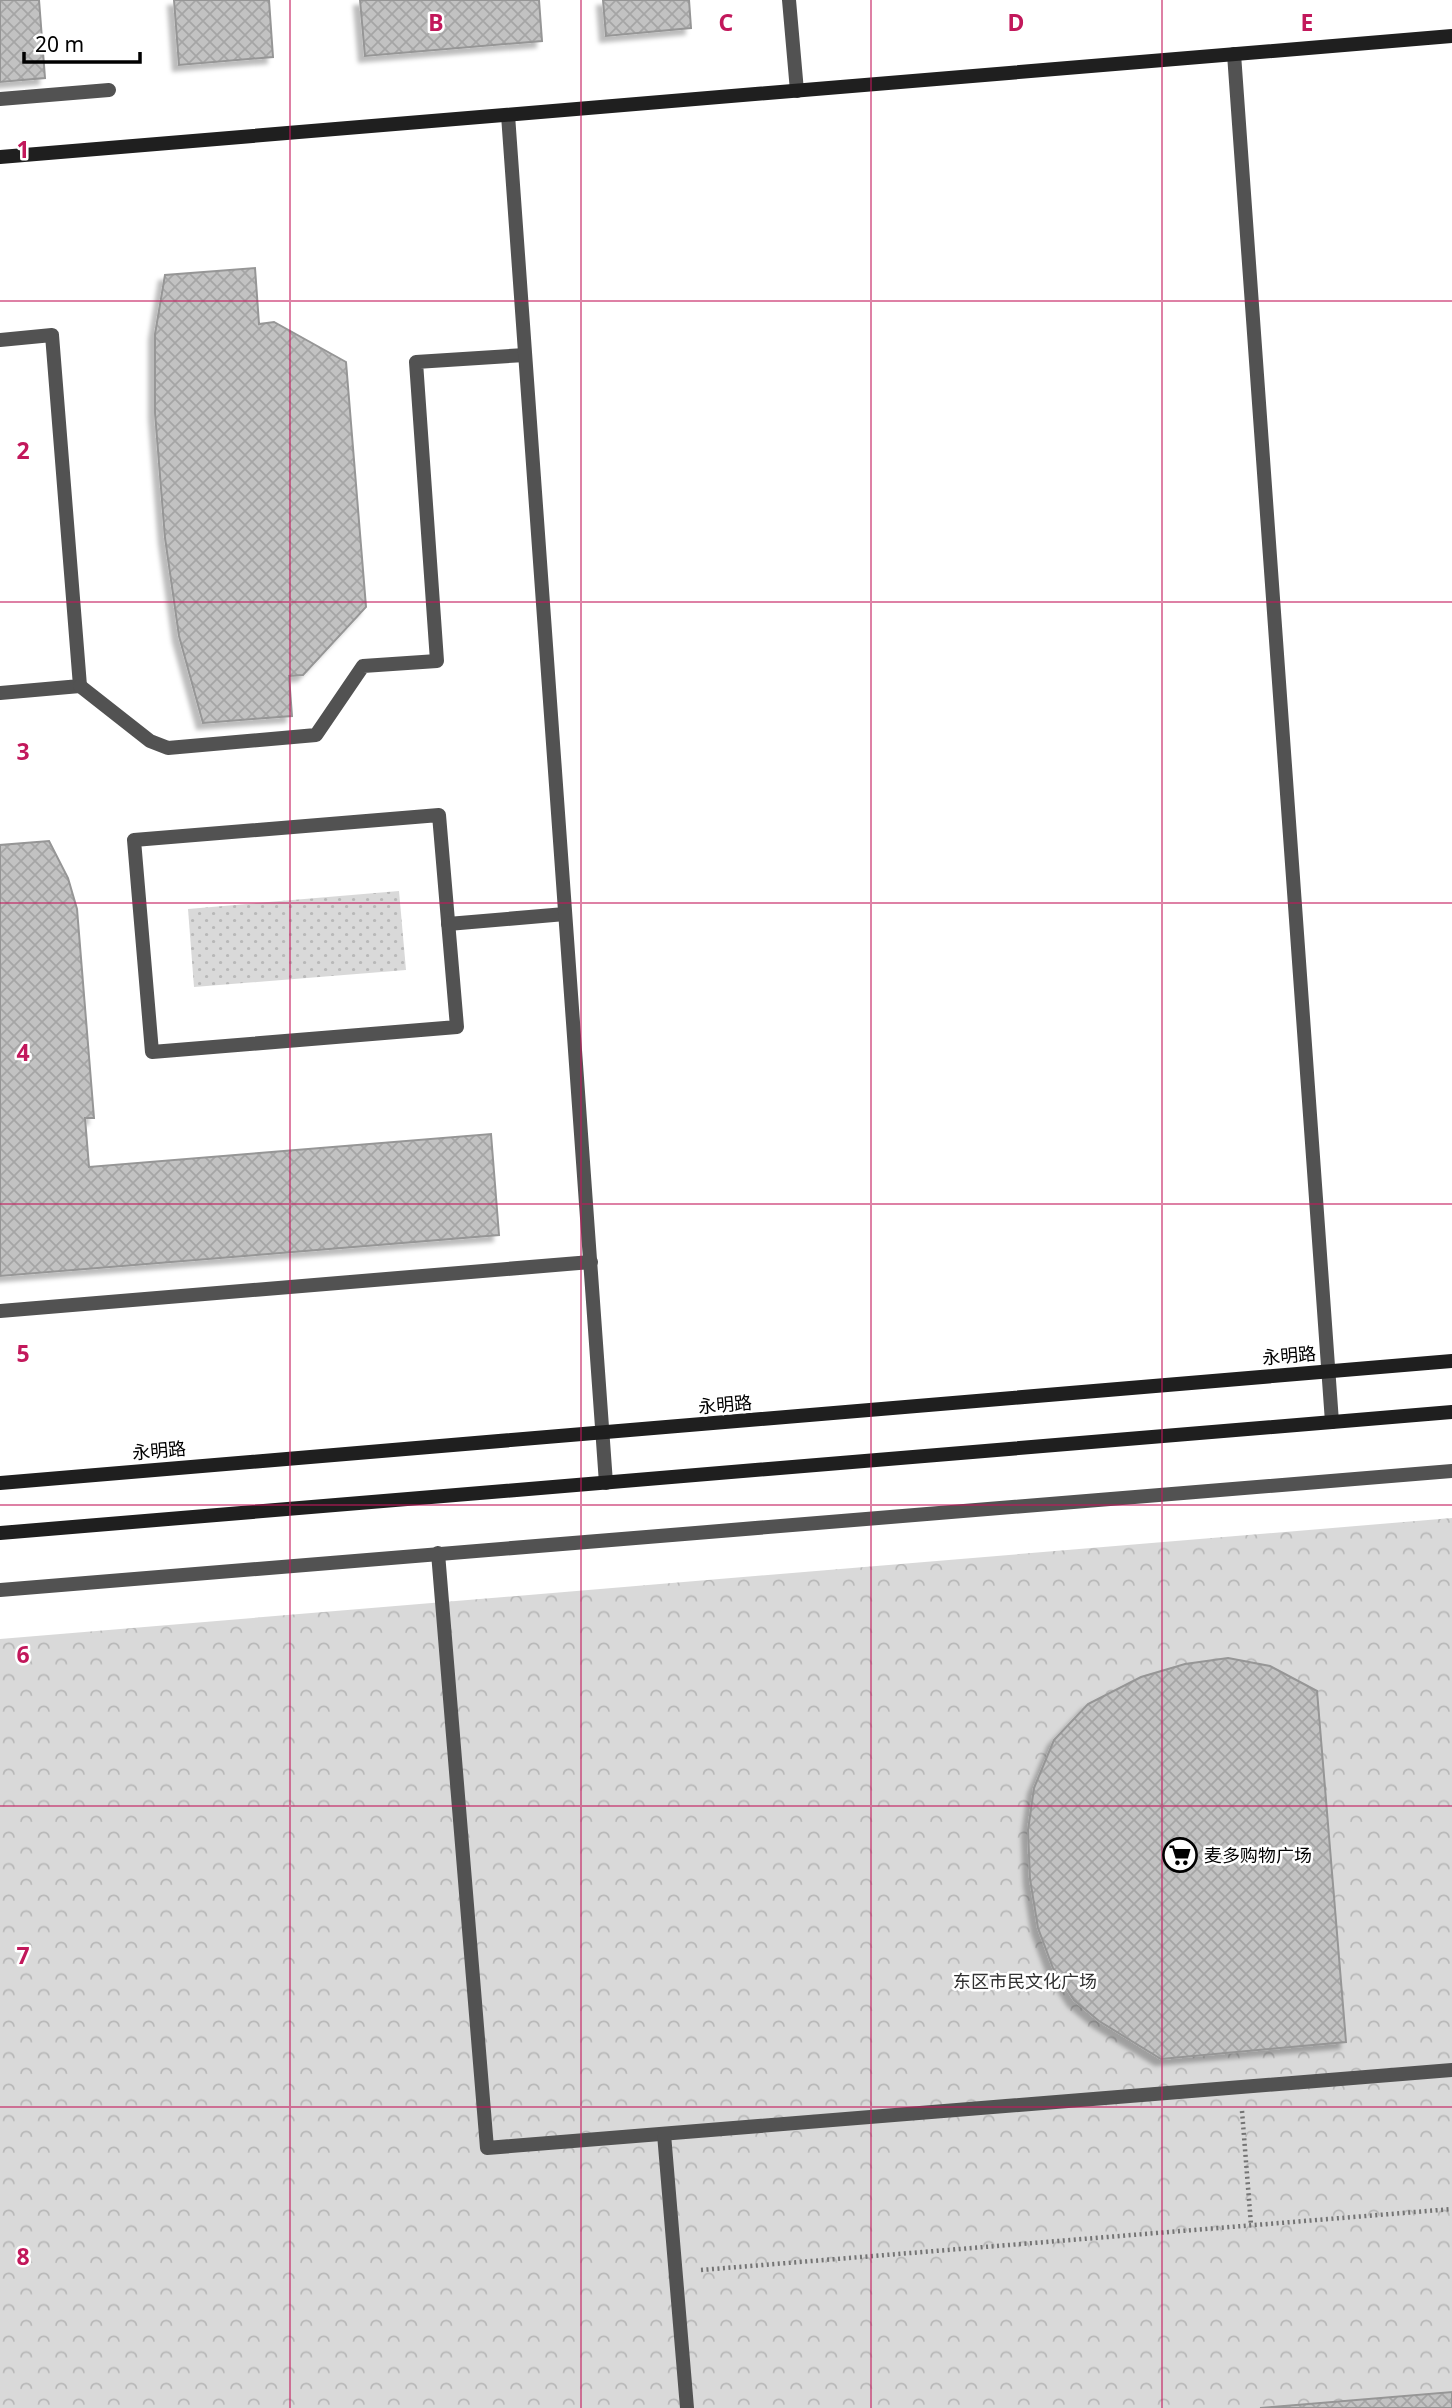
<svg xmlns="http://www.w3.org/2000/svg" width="1452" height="2408" font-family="'Noto Sans','Noto Sans SC',sans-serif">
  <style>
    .grass { fill: url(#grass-dots) }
    .forest { fill: url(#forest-crowns) }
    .building { fill: url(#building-cross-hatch); stroke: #969696; stroke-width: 2; filter: url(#shadow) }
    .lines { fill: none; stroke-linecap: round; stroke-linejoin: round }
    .path { stroke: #747474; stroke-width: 4.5; stroke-dasharray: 2 3.5; stroke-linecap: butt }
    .lane { stroke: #525252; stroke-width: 14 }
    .street { stroke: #525252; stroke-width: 14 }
    .secondary { stroke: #1f1f1f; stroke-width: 14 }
    .grid { fill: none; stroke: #c2185b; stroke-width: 2; stroke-opacity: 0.55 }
    .labels { text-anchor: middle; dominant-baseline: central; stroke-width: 5; stroke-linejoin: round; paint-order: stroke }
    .street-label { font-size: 18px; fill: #000; stroke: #fff }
    .poi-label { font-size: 18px; fill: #000; stroke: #fff; text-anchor: start }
    .park-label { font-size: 18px; fill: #303030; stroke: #fff }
    .grid-label { font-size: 23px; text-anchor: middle; font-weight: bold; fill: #c2185b; stroke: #fff; stroke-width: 5; stroke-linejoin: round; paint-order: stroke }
  </style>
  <defs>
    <pattern id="grass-dots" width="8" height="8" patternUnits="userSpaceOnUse" patternTransform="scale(1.75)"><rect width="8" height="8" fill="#d9d9d9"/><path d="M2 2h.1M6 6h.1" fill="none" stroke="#b8b8b8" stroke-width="1.8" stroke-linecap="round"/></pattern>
    <pattern id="forest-crowns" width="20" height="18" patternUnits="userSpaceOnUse" patternTransform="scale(1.75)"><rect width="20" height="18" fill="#d9d9d9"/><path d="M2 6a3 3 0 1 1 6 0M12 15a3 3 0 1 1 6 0" fill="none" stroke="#b8b8b8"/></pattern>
    <pattern id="building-cross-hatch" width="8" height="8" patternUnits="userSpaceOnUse" patternTransform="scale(1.75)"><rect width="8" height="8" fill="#c2c2c2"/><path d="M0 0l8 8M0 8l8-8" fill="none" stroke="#a5a5a5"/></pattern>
    <filter id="shadow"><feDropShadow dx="-6" dy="6" stdDeviation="2" flood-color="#0004"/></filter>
  </defs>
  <rect width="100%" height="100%" fill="#fff"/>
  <path class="grass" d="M399,891L406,970L194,987L188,909Z"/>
  <path class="forest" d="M1452,1518V2408H0V1639Z"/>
  <g class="building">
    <path d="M0,0H39L45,78L0,82Z"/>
    <path d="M174,0H269L273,57L179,65Z"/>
    <path d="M360,0H539L542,41L365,56Z"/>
    <path d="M603,0H689L691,28L606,36Z"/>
    <path d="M255,268L259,324L274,322L346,362L366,607L303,675L289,676L292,716L203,723L179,636L165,538L155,413V334L165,275Z"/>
    <path d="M49,841L68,878L77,909L94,1118H85L89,1167L491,1134L499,1235L0,1276V845Z"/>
    <path d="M1228,1658L1270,1666L1317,1691L1346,2042L1161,2059L1099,2021L1074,2000L1053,1968L1038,1928L1030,1879L1028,1830L1034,1788L1054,1740L1088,1704L1141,1677L1185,1664Z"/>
    <path d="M1452,2392V2408H1260Z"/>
  </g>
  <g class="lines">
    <g class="path">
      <path d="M1242,2111L1251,2225"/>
      <path d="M701,2270L1452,2209"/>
    </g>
    <g class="lane">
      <path d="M0,99L109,90"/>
      <path d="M0,340L52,335L80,686L0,693"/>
      <path d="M80,686L150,741L168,748L316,735L363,666L437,661L416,362L525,355"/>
      <path d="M439,815L457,1027L152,1052L134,840Z"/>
      <path d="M448,924L565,914"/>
      <path d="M0,1311L591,1262"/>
      <path d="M438,1553L487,2148L1452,2070"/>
      <path d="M664,2134L687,2408"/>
    </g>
    <g class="street">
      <path d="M789,0L797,91"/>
      <path d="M1234,54L1332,1422"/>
      <path d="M508,115L606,1483"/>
      <path d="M0,1590L1452,1471"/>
    </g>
    <g class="secondary">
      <path d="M0,157L1452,36"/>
      <path d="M0,1483L1452,1361"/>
      <path d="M0,1533L1452,1412"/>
    </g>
  </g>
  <path class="grid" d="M290,0V2408M581,0V2408M871,0V2408M1162,0V2408M0,301H1452M0,602H1452M0,903H1452M0,1204H1452M0,1505H1452M0,1806H1452M0,2107H1452"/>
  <defs>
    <g id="supermarket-ring" transform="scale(1.75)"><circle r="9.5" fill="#fff" stroke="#000" stroke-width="1.5"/><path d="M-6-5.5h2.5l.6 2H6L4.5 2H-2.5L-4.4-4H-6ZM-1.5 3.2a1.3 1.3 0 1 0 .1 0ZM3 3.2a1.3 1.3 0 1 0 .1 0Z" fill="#000"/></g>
  </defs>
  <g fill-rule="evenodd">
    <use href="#supermarket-ring" x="1180" y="1855"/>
  </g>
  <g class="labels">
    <g class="street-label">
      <text transform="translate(1289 1355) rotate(-5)">永明路</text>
      <text transform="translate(725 1404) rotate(-5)">永明路</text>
      <text transform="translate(159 1450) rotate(-5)">永明路</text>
    </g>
    <g class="poi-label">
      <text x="1204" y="1855">麦多购物广场</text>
    </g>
    <g class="park-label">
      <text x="1025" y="1981">东区市民文化广场</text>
    </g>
  </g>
  <g class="grid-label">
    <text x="436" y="31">B</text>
    <text x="726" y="31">C</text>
    <text x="1016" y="31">D</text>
    <text x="1307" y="31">E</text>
    <text x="23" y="158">1</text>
    <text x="23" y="459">2</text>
    <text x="23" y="760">3</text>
    <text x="23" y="1061">4</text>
    <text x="23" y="1362">5</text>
    <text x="23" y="1663">6</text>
    <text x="23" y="1964">7</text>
    <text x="23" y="2265">8</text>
  </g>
  <path d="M24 52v10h116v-10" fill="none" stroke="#000000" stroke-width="3.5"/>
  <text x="35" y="52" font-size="21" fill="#000000" stroke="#ffffff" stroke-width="5" paint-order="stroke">20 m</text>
</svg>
